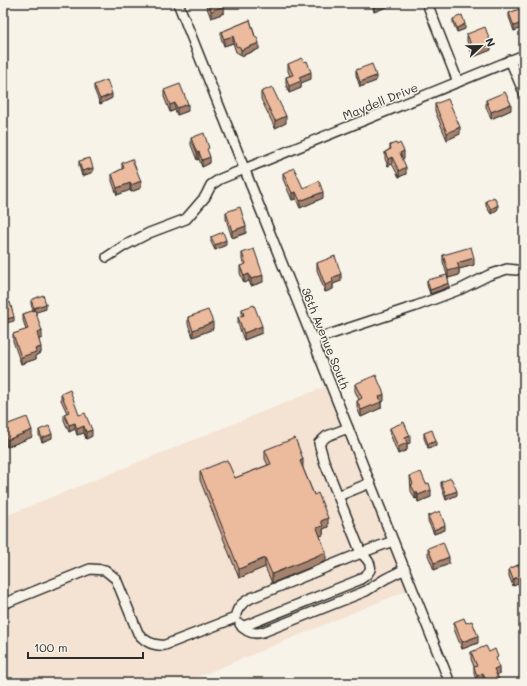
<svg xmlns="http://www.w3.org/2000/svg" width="527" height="686" font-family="Mali,sans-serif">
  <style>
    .built { fill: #f4e2d2 }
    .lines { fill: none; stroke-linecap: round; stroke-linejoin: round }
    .minor-casing { stroke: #2b2b2b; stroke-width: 12 }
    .minor { stroke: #f7f3e8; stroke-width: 9 }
    .wall { fill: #cba087; stroke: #2b2b2b }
    .shaded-wall { fill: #a5826e; stroke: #2b2b2b }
    .building { fill: #ecba9d; stroke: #2b2b2b }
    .labels { text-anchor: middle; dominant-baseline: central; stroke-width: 3; stroke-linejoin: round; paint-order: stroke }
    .street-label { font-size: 12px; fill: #2b2b2b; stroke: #f7f3e8 }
  </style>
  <rect width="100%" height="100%" fill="#f7f3e8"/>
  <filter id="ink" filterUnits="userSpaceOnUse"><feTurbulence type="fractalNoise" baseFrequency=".025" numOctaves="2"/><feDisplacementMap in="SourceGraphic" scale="8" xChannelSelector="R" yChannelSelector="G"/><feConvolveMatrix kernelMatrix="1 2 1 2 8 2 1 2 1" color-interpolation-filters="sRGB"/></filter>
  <g filter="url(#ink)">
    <path class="built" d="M332,384L413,588L183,683H3V517Z"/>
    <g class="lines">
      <g class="minor-casing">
        <g id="minor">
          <path d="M178,3L450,683"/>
          <path d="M427,3L458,82"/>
          <path d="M510,60L524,93"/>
          <path d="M107,257L124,246L149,233L186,219L205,197L211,185L220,179L524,55"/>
          <path d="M313,340L416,306L461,289L489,275L507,269L516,270"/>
          <path d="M348,428L327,436L319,443L324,461L361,553L393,541"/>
          <path d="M338,496L370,483"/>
          <path d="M3,604L90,569L105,570L116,579L138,633C145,642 154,646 165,645L235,618C237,607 242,603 251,598L361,553C374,565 374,571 359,580L242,627"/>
          <path d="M240,624C246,632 253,635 263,632L366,591L385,579L405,569"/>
        </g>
      </g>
      <use href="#minor" class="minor"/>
    </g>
    <g class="wall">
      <path d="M205,3H228V6L224,7V13L211,18Z"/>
      <path d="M372,3H389V6L374,12Z"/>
      <path d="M524,8V27L514,31L509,17V13Z"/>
      <path d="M453,19L465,29L457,32L453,23Z"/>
      <path d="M250,20L259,49L241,56L240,54L236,52L233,43L224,46L221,38V32Z"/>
      <path d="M467,34L491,50L473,57L467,41Z"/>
      <path d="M288,64L311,79L301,83V88L289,93L286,84V77L290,76L288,71Z"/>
      <path d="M356,70L376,81L360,87L356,75Z"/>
      <path d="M94,85L112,98L100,104L94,89Z"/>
      <path d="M164,90L188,111L177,115L175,110L170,112L164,97Z"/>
      <path d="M261,92L286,123L275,128L261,99Z"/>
      <path d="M486,100L511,110L491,119L486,107Z"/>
      <path d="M435,104L460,134L447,140L435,111Z"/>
      <path d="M191,138L209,154L210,163L202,167L199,159L197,160L191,145Z"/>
      <path d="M390,145L404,158L402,159L406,174L399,177L392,164L388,166L385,159V152L390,149Z"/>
      <path d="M79,161L93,172L82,176L79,166Z"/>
      <path d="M122,163L141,188L131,192L130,190L117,195L112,181V174L122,169Z"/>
      <path d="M283,173L303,188L323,198L300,208L296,199L292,200L283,179Z"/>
      <path d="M486,201L498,209L491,214L486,206Z"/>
      <path d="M226,212L246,233L232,238L226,219Z"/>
      <path d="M211,237L226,245L215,250L211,242Z"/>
      <path d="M242,253L263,282L251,286L249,281L244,283L240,273V266L244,265L242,260Z"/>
      <path d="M443,255L474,265L459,269V275L448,278L443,262Z"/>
      <path d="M317,263L341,281L333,284V289L325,292L317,270Z"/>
      <path d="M524,274V294L520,280V276Z"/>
      <path d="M427,280L449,287L430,294L427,285Z"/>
      <path d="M31,300L46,309L35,312L42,338L39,339L41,353L36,355V359L21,364L13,341V334L26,330L23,320V314L33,311L31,304Z"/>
      <path d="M242,309L262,333L244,340L238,324V317L242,315Z"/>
      <path d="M188,317L213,329L193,337L188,324Z"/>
      <path d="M355,384L384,401L381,402V408L361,417L357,408V401L359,400L355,391Z"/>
      <path d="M61,394L79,415L92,436L86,439L84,433L77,435L75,429L69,432L64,420V414L67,413L61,400Z"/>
      <path d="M3,426L32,437L7,447L3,436Z"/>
      <path d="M390,428L410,443L407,444V450L398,454L390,434Z"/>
      <path d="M39,430L52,438L42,442L39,435Z"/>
      <path d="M424,433L436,446L428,448L424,438Z"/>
      <path d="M265,450L303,468L314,495L328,527L323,529V535L320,536L326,561L272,583L265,567L239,578L200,480V471L235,478L268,465L265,459Z"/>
      <path d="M410,476L426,484L431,497L418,502L417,498L415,499L411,491Z"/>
      <path d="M441,482L457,495L446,500L441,486Z"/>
      <path d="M428,516L445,530L434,534L428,521Z"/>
      <path d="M428,548L449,564L434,570L428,555Z"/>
      <path d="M523,563V596L518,584L513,586L509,576V569Z"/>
      <path d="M454,622L478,643L462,649L454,629Z"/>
      <path d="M471,652H489L498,663L499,674L497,675L500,683H484L483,680L477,682L474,674V667L471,659Z"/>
    </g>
    <g class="shaded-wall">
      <path d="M221,3H228V6L224,7V13L211,18V11Z"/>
      <path d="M379,3H389V6L374,12V5Z"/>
      <path d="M524,22V27L514,31V26Z"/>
      <path d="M465,24V29L457,32V28Z"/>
      <path d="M233,36V43L224,46V39Z"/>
      <path d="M259,43V49L241,56V50Z"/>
      <path d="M491,43V50L473,57V50Z"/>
      <path d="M311,72V79L301,83V88L289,93V86L299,77Z"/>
      <path d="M376,76V81L360,87V82Z"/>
      <path d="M112,94V98L100,104V99Z"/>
      <path d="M175,103V110L170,112V105Z"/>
      <path d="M188,104V111L177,115V108Z"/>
      <path d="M511,104V110L491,119V112Z"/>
      <path d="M286,116V123L275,128V121Z"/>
      <path d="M460,127V134L447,140V133Z"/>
      <path d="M404,151V158L400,160V153Z"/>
      <path d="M199,152V159L197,160V153Z"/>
      <path d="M210,157V163L202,167V160Z"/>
      <path d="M392,157V164L388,166V159Z"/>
      <path d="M406,167V174L399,177V171Z"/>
      <path d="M93,168V172L82,176V171Z"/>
      <path d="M141,181V188L131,192V185Z"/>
      <path d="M130,183V190L117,195V188Z"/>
      <path d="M296,192V199L292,200V193Z"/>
      <path d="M323,192V198L300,208V201Z"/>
      <path d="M498,205V209L491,214V209Z"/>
      <path d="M246,226V233L232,238V231Z"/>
      <path d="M226,240V245L215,250V245Z"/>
      <path d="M474,258V265L459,269V275L448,278V271L457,263Z"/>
      <path d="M249,274V281L244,283V276Z"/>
      <path d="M341,274V281L333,284V289L325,292V285L332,278Z"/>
      <path d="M263,275V282L251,286V279Z"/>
      <path d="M449,283V287L430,294V290Z"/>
      <path d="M46,304V309L34,313V308Z"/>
      <path d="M14,317V321L3,324V320Z"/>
      <path d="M213,322V329L193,337V330Z"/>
      <path d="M262,326V333L244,340V333Z"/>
      <path d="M42,331V338L37,340V333Z"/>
      <path d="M41,347V353L36,355V359L21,364V357L35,349Z"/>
      <path d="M384,394V401L381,402V408L361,417V410L379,397Z"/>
      <path d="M75,423V429L69,432V425Z"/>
      <path d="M84,426V433L77,435V429Z"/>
      <path d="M32,430V437L7,447V440Z"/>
      <path d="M92,430V436L86,439V432Z"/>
      <path d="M52,434V438L42,442V438Z"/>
      <path d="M410,436V443L407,444V450L398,454V447L405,438Z"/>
      <path d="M436,441V446L428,448V444Z"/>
      <path d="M303,459V468L300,470V461Z"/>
      <path d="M431,490V497L418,502V495Z"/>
      <path d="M457,491V495L446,500V495Z"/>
      <path d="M415,492H417V498L415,499Z"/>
      <path d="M328,518V527L323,529V535L317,537V528L321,521Z"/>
      <path d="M445,525V530L434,534V530Z"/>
      <path d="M326,552V561L272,583V574Z"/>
      <path d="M449,557V564L434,570V563Z"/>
      <path d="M265,558V567L239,578V569Z"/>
      <path d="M518,577V584L513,586V579Z"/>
      <path d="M524,588V595L523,596V589Z"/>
      <path d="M478,636V643L462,649V642Z"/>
      <path d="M499,667V674L494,676V669Z"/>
      <path d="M483,673V680L477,682V676Z"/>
    </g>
    <g class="building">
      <path d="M208,3H222L224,6L211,11Z"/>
      <path d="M524,7V22L514,26L509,13Z"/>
      <path d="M462,15L465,24L457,28L453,19Z"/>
      <path d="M250,20L255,37L257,38L259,43L241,50L240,47L236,46L233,36L224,39L221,32Z"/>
      <path d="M485,27L491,43L473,50L467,34Z"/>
      <path d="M302,58L304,62L307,61L311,72L299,77L301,81L289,86L286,77L293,75L288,64Z"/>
      <path d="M372,64L376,76L360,82L356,70Z"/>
      <path d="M107,80L112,94L100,99L94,85Z"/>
      <path d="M180,84L188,104L177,108L175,103L170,105L164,90Z"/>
      <path d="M272,87L286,116L275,121L261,92Z"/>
      <path d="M505,92L511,104L491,112L486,100Z"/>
      <path d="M448,99L460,127L447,133L435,104Z"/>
      <path d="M204,133L209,148L207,149L210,157L202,160L199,152L197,153L191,138Z"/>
      <path d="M396,143L397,145L400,143L404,151L400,153L406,167L399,171L392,157L388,159L385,152L391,149L390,145Z"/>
      <path d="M90,158L93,168L82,171L79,161Z"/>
      <path d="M132,159L141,181L131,185L130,183L117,188L112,174L124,168L122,163Z"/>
      <path d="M294,168L303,188L319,181L323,192L300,201L296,192L292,193L283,173Z"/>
      <path d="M494,197L498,205L491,209L486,201Z"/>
      <path d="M240,207L246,226L232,231L226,212Z"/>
      <path d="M223,232L226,240L215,245L211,237Z"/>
      <path d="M471,247L474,258L457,263L459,268L448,271L443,255Z"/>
      <path d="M254,249L263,275L251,279L249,274L244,276L240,266L246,264L242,253Z"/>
      <path d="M335,256L341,274L332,278L333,282L325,285L317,263Z"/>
      <path d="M524,274V289L520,276Z"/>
      <path d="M447,275L449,283L430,290L427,280Z"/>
      <path d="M43,295L46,304L34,308L31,300Z"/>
      <path d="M10,302L14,317L3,320V304Z"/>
      <path d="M254,305L262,326L244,333L238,317L244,315L242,309Z"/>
      <path d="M35,310L42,331L37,333L41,347L35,349L36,352L21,357L13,334L28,329L23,314Z"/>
      <path d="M208,310L213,322L193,330L188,317Z"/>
      <path d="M376,375L384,394L379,397L381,402L361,410L357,401L362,398L355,384Z"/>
      <path d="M70,390L79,415L85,413L92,430L86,432L84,426L77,429L75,423L69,425L64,414L69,412L61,394Z"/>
      <path d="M27,417L32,430L7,440L3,429V426Z"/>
      <path d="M404,422L410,436L405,438L407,443L398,447L390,428Z"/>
      <path d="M49,426L52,434L42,438L39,430Z"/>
      <path d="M432,430L436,441L428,444L424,433Z"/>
      <path d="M295,438L303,459L300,461L314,495L318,493L328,518L321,521L323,526L317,528L326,552L272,574L265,558L239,569L200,471L227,460L235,478L271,464L265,450Z"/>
      <path d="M421,472L426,484L429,483L431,490L418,495L417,492H415L411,485L413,484L410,476Z"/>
      <path d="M451,478L457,491L446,495L441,482Z"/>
      <path d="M440,511L445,525L434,530L428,516Z"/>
      <path d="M443,542L449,557L434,563L428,548Z"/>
      <path d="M523,563L524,565V588L523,589L518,577L513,579L509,569Z"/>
      <path d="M464,618L466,623L472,621L478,636L462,642L454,622Z"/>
      <path d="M486,646L489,652L495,649L498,657L496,658L499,667L494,669L500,683H487L483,673L477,676L474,667L477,666L471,652Z"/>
    </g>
  </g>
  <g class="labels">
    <g class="street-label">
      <text transform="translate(380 101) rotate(-22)">Maydell Drive</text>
      <text transform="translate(326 338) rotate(68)">36th Avenue South</text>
    </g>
  </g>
  <rect width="527" height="686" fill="none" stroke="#f7f3e8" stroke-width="16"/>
  <rect x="8" y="8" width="511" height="670" fill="none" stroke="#2b2b2b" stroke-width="1.5" filter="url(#ink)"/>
  <g transform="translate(481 46) rotate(68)" stroke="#f7f3e8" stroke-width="3" paint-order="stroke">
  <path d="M0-3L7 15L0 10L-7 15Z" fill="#2b2b2b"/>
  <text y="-6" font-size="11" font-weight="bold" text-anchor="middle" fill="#2b2b2b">N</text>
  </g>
  <path d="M28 652v6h115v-6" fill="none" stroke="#2b2b2b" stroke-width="2"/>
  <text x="34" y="652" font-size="12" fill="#2b2b2b" stroke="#f7f3e8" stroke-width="3" paint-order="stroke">100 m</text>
</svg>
